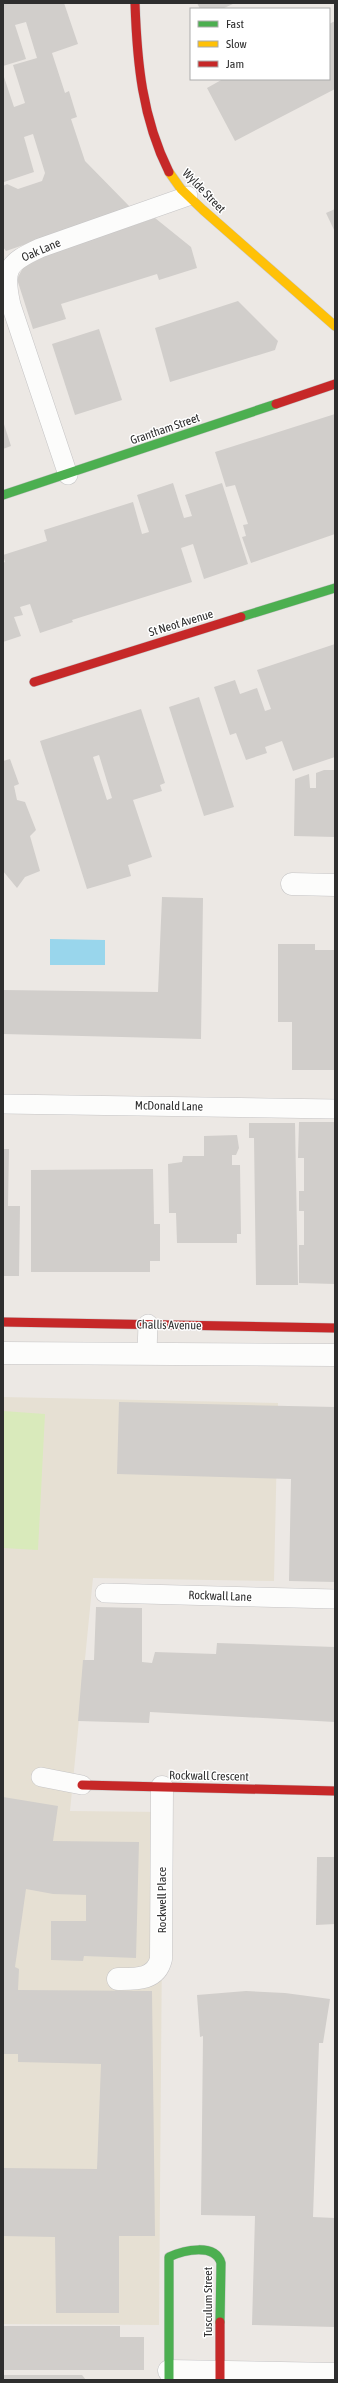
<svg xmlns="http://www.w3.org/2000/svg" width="338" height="2383" font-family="'Asap Condensed',sans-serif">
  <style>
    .education { fill: #e6e0d3 }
    .pitch { fill: #d9eabb }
    .water { fill: #99d6ec }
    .building { fill: #d1cecb; fill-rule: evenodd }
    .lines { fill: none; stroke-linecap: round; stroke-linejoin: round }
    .lane-casing { stroke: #c5c4c5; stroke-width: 20 }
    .street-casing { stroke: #c5c4c5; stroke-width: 23 }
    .fast-casing { stroke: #c5c4c5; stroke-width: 10 }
    .slow-casing { stroke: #c5c4c5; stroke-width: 10 }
    .jam-casing { stroke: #c5c4c5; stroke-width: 10 }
    .lane { stroke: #fcfcfb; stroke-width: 19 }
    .street { stroke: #fcfcfb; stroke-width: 22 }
    .fast { stroke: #4caf50; stroke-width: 9 }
    .slow { stroke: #ffc107; stroke-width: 9 }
    .jam { stroke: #c62828; stroke-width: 9 }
    .labels { text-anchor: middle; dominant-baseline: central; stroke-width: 3; stroke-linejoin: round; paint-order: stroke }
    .street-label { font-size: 12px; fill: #2e2e2e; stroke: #fff }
  </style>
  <rect width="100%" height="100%" fill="#ece8e4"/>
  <path class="education" d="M3,1397L278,1403L274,1581L93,1578L70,1811L163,1812L159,2325L3,2324Z"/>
  <path class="pitch" d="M3,1411L45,1414L38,1550L3,1548Z"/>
  <path class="water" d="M50,939L105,940V965H50Z"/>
  <g class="building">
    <path d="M3,3H64L78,44L52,53L65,93L69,91L77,117L71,119L85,161L131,208L6,251L3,247V186L7,184L18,189L42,181L45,173L33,134L24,137L34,172L4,182L3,178V74L14,107L25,103L13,65L37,58L26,22L15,25L26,59L3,66Z"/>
    <path d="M197,3H235L222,9H200Z"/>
    <path d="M335,21V89L235,141L207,88L223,79H329V24Z"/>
    <path d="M335,209V232L326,213Z"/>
    <path d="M155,218L191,247L197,268L159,280L157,274L61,304L66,319L33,329L17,279L26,262Z"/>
    <path d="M238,301L278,341L275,350L170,382L155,328Z"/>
    <path d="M99,329L122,400L75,415L52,344Z"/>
    <path d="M335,414V534L251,563L242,537L246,536L243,525L248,524L235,485L226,487L215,452Z"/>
    <path d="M3,421L11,446L3,449Z"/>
    <path d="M173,483L184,518L192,516L185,495L222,483L248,564L204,579L193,544L181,548L192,582L72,620L73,622L40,633L30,604L20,607L23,615L14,617L21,636L3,642V563L5,562L3,555L47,541L44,530L133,502L142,534L149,532L137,495Z"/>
    <path d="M335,644V757L293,771L282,741L265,747L267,753L246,760L236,733L230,735L214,687L235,680L240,694L257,688L265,711L271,709L257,670Z"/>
    <path d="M199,697L234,807L204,816L169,707Z"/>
    <path d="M141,709L165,783L160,785L162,791L133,800L152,857L128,865L131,876L87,889L40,741ZM99,755L112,798L107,800L93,757Z"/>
    <path d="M10,759L19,784L14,786L17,800L25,802L36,830L30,836L40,871L25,877L17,888L3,871V761Z"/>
    <path d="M324,770H335V837L294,836L295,779L309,774L310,788H316V773Z"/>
    <path d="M162,897L203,898L201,1039L3,1034V990L158,992Z"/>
    <path d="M278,944H315V950H335V1070H292V1022H278Z"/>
    <path d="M299,1122H335V1284L299,1283V1245H304V1211H299V1191H304V1158H298Z"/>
    <path d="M249,1123H295L298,1285H256L254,1138H249Z"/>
    <path d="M237,1135L239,1148L236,1155H232V1165H240L241,1234H237V1243H177L176,1213H169L168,1164L182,1162L183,1156H204V1136Z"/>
    <path d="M3,1149H9L8,1206H20L19,1276H3Z"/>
    <path d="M153,1169L154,1224H160V1261H150V1272H31V1170Z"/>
    <path d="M119,1402L335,1407V1582L289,1581L291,1479L117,1474Z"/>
    <path d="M96,1607L142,1608V1662L152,1663L155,1652L216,1654L217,1643L335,1647V1722L150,1712L149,1723L78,1721L83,1660H94Z"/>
    <path d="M3,1797L58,1806L53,1841L139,1842L136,1958L84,1956L83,1961L51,1960V1921H86V1895L53,1894L26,1889L15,1967L19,1969L18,1990L152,1991L155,2236H119V2313H56L55,2237L3,2236V2168L97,2169L101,2064L18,2062V2054H3Z"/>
    <path d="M317,1857H335V1924L316,1925Z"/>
    <path d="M246,1991L285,1993L330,1999L323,2043H319L313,2217L335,2218V2327L252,2325L255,2216L201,2215L203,2036L200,2037L197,1995Z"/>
    <path d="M3,2326H120V2337H144V2370H3Z"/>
    <path d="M3,2375H82L86,2380H3Z"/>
  </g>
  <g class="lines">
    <g class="lane-casing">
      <g id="lane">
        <path d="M68,475L11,305C3,269 7,263 40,248L188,196"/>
        <path d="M3,1104L335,1109"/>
        <path d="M147,1352L148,1324"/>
        <path d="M105,1593L335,1599"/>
        <path d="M41,1777L82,1785"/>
      </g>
    </g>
    <g class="street-casing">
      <g id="street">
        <path d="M292,884L335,885"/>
        <path d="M3,1353L335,1355"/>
        <path d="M118,1979C136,1979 156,1980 161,1959L162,1787"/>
        <path d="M169,2371L335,2374"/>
      </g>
    </g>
    <g class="fast-casing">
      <g id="fast">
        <path d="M3,495L276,404"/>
        <path d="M241,617L335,588"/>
        <path d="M169,2380V2257C184,2250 215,2243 221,2263L220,2322"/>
      </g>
    </g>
    <g class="slow-casing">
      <path id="slow" d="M169,172L181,189L203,210L335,326"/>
    </g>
    <g class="jam-casing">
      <g id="jam">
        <path d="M135,3C137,62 142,118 169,172"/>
        <path d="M276,404L335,384"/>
        <path d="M34,682L241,617"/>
        <path d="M3,1322L335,1328"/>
        <path d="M82,1785L335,1791"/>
        <path d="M220,2380V2322"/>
      </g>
    </g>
    <use href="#lane" class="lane"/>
    <use href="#street" class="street"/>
    <use href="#fast" class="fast"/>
    <use href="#slow" class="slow"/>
    <use href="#jam" class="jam"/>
  </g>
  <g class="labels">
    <g class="street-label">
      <text transform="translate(204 191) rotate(46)">Wylde Street</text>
      <text transform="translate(41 250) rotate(-23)">Oak Lane</text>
      <text transform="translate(165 429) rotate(-19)">Grantham Street</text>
      <text transform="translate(181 623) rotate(-17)">St Neot Avenue</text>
      <text transform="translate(169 1106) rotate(1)">McDonald Lane</text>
      <text transform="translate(169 1325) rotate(1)">Challis Avenue</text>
      <text transform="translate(220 1596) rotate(2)">Rockwall Lane</text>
      <text transform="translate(209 1776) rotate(1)">Rockwall Crescent</text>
      <text transform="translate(162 1900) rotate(-90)">Rockwell Place</text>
      <text transform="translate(208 2302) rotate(-90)">Tusculum Street</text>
    </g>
  </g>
  <rect width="338" height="2383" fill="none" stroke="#2e2e2e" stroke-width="8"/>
  <rect x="190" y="8" width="140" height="72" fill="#ffffff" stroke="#ababab"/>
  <rect x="198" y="21" width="20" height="6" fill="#4caf50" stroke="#ababab"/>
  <text x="226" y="28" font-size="12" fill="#2e2e2e">Fast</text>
  <rect x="198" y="41" width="20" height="6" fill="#ffc107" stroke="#ababab"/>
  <text x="226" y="48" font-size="12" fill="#2e2e2e">Slow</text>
  <rect x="198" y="61" width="20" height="6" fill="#c62828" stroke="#ababab"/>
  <text x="226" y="68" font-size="12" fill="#2e2e2e">Jam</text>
</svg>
